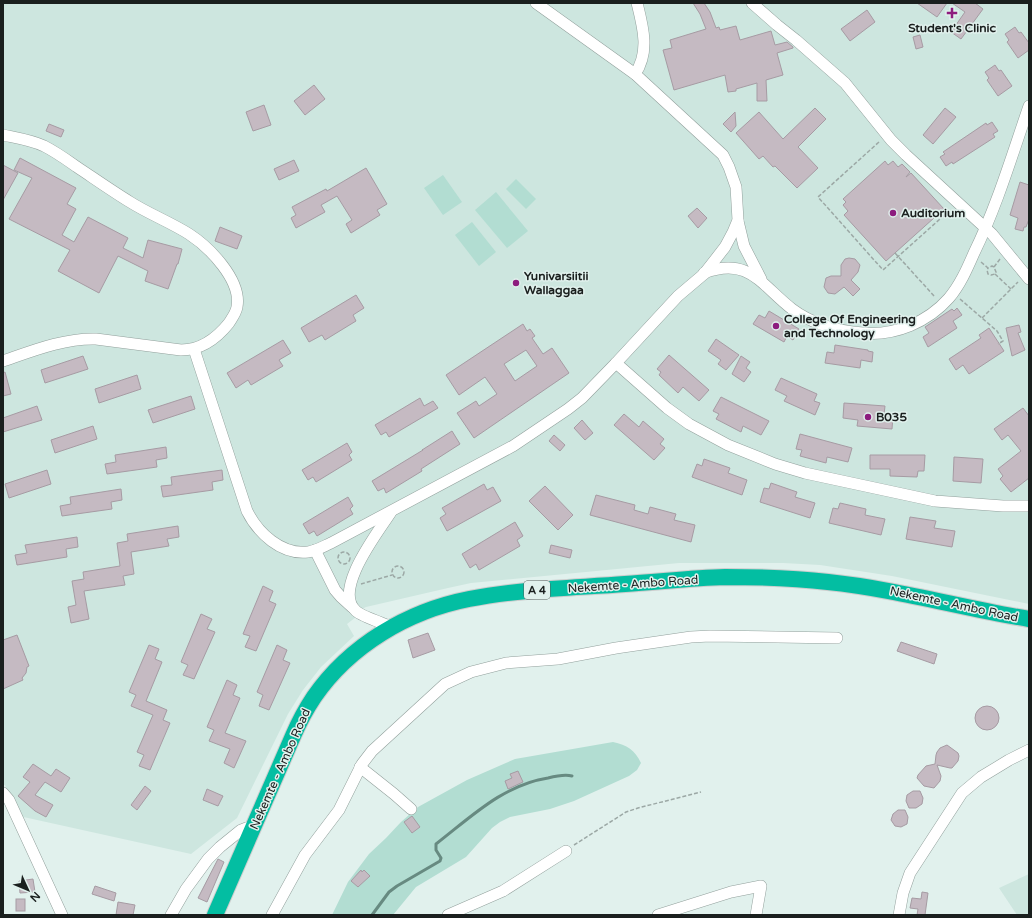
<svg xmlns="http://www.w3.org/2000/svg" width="1032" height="918" font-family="'Varela Round',sans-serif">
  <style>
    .built { fill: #cde6df }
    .green { fill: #b2ddd2 }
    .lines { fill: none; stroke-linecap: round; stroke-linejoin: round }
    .stream { stroke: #678a81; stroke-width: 3 }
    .building { fill: #c5bac2; stroke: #a69ba3; fill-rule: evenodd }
    .minor-casing { stroke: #92a09c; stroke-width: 12 }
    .highway-casing { stroke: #cdcece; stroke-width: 18 }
    .path { stroke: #9ca8a5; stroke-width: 1.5; stroke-dasharray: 4 2; stroke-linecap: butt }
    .minor { stroke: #fff; stroke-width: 11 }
    .highway { stroke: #03bea2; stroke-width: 16 }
    .poi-dot { fill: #8d1c7e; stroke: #e1f1ed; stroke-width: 1.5 }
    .labels { text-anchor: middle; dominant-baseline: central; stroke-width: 3; stroke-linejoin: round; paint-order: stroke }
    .shield { fill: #e1f1ed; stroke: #565e5c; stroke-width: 1 }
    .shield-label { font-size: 11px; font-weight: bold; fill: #1a1f1e }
    .poi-label { font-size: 12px; font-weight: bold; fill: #1a1f1e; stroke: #e1f1ed; text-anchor: start }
    .street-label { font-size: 12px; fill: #1a1f1e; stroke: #e1f1ed }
  </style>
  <rect width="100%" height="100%" fill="#e1f1ed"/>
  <g class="built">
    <path d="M3,3H1029V604L892,576L820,565L783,563H679L471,583L448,588L366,607L356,612V617L347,624L354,636L321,667L303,690L288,714L237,818L191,854L19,816L5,785H3Z"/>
    <path d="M1029,874V915H1017L999,888Z"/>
  </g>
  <g class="green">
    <path d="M443,175L462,202L443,215L424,188Z"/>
    <path d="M516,179L536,199L526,209L506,189Z"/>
    <path d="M496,192L528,231L507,248L475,210Z"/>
    <path d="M472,222L496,252L479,266L455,235Z"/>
    <path d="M613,742C627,745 635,750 641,763L637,770L629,776L574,801L550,809L510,817L500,822L492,828L466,857L416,887L393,915H332L348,882L369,854L386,838L401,822L418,807L467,780L515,759Z"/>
  </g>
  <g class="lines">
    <path class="stream" d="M372,915L389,892L397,886L440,861L441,858L436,850V844C471,817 503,785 548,778C556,776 564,774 572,776"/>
  </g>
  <g class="building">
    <path d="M693,3H704L710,12L716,28L719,27L720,30L736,26L740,40L771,31L775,45L787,42L793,47V48L777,53L783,75L766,80L767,101H757V83L736,89V91L728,92L725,75L674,90L663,50L672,48L670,40L706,29L700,14Z"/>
    <path d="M917,3H947L937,17Z"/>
    <path d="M952,3H975L983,9L961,39L951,32L965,12Z"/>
    <path d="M867,10L875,22L850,41L841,29Z"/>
    <path d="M1015,27L1019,33L1021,32L1029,43V50L1018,58L1007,42L1009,40L1005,34Z"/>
    <path d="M920,35L923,47L916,49L913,37Z"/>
    <path d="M995,65L999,71L1001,70L1012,86L998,96L987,80L989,78L985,72Z"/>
    <path d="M314,85L325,99L305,115L294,101Z"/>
    <path d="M264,105L271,125L253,131L246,112Z"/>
    <path d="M815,108L826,119L798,147L818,168L797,188L775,166L773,167L763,156L759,159L736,133L759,112L783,139Z"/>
    <path d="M945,108L956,117L933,144L923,135Z"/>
    <path d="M735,112L736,126L731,132L723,124Z"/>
    <path d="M992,122L998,131L993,134L995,137L953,164L952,162L946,166L940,157L945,154L943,152L986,123L987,125Z"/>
    <path d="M49,124L64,130L61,137L46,131Z"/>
    <path d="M20,158L76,188L67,204L76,209L62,235L74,242L88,217L128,238L123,248L143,258L148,240L182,249L178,264H177L168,289L145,281L148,271L118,256L99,293L58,271L70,250L9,219L32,178L14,170Z"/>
    <path d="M294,160L299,171L279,180L274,169Z"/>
    <path d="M885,161L888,165L893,161L898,167L902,164L910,172L906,177L911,173L944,209L886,261L844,215L848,211L843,205L846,202L843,199Z"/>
    <path d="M3,165L18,173L3,200Z"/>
    <path d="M366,168L387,204L377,210L380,215L351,233L346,224L352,220L337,196L321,205L325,212L296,228L291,218L296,215L292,207L326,189L327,191Z"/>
    <path d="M1020,182L1029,185V219L1026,227H1024L1023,231L1015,229L1018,218L1010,215Z"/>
    <path d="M697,208L707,218L698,228L688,216Z"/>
    <path d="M220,227L242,236L237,249L215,241Z"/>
    <path d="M849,258L855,259L860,265L858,272L851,280L860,289L853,296L844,287L835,294L828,293L824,287L826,278L831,276H841V265L845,259Z"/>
    <path d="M356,295L364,308L353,315L356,321L325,340L322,335L309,342L301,328Z"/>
    <path d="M957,308L962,315L953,321L957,328L928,347L923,337L929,333L925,327L952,309L954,311Z"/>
    <path d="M769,311L799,329L793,340L787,336L784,342L753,324L759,315L765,318Z"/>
    <path d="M523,324L527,331L530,329L535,336L532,338L543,354L552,348L569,373L474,438L457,413L476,401L479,406L497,394L485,377L459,395L446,375ZM526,350L537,366L515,381L504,364Z"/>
    <path d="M1019,325L1021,332L1018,333L1025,350L1012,356L1006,328Z"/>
    <path d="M989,328L1004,351L969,374L963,365L956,370L949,359L981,338L979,335Z"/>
    <path d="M716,339L739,355L726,370L718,364L721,360L708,351Z"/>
    <path d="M283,340L291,353L279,360L283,366L251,385L248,380L236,388L227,373Z"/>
    <path d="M835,345L868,350V351L873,352L872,362L861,360L860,368L825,363L827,352L834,353Z"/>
    <path d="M669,355L709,390L699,401L683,387L678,393L659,375L661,372L657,369Z"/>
    <path d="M83,356L88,369L45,383L41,370Z"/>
    <path d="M741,356L750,362L746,368L751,372L744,382L732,374Z"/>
    <path d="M5,372L11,394L3,396V373Z"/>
    <path d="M137,375L141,389L99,403L95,389Z"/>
    <path d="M781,378L817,394L814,401L820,403L815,415L784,401L787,396L775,390Z"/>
    <path d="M191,396L195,409L153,423L148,410Z"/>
    <path d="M721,397L769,421L761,435L743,426L741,432L716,419L719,414L713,411Z"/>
    <path d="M420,398L424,406L433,401L438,408L389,437L386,432L381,435L375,425Z"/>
    <path d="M844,403L885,406L884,415L893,416L892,429L857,426L858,420L843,418Z"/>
    <path d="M37,406L42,420L3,432V418Z"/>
    <path d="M1023,408L1029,416V478L1011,492L1000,479L1003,476L998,469L1021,451L1008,435L1002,440L994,429Z"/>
    <path d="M624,414L639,427L643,421L664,439L660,444L665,448L654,460L614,425Z"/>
    <path d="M582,420L593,433L585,440L574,428Z"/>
    <path d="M93,426L97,439L55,453L51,440Z"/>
    <path d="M452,431L460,444L421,469L422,471L386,493L384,488L378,491L372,481L423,450H422Z"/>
    <path d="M800,434L852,448L848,462L827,457L826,463L800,456L802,450L796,449Z"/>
    <path d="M554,435L565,445L560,451L549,441Z"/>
    <path d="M347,443L352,452L349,455L352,460L316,482L313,477L308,480L302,470Z"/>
    <path d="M166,447L167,458L156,460L157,467L107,474L105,464L116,462L115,455Z"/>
    <path d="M870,455H925L924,471H918L917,477L890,476V469H870Z"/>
    <path d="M954,457L983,459L981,483L953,481Z"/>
    <path d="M704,459L730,468L728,473L747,480L742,495L692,477L697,464L702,466Z"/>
    <path d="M47,470L51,484L9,498L5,484Z"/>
    <path d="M222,470L223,480L212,482L213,490L163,497L161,486L172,485L171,477Z"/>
    <path d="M771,483L797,492L795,497L815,503L810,518L760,502L764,488L769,489Z"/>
    <path d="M484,484L487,490L493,487L501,501L447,531L440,518L446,514L442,508Z"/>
    <path d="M545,486L573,515L558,530L529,501Z"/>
    <path d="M121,489L122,500L111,502L112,509L62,516L60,506L71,504L70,497Z"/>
    <path d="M596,495L635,505L634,510L648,514L650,507L676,514L674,520L695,525L691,542L590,515Z"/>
    <path d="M348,497L353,506L350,509L353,514L317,536L314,531L309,534L303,524Z"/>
    <path d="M840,503L866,509L865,515L885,519L881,535L829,523L833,508L838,509Z"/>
    <path d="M910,517L936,521L934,528L955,531L952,547L906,539Z"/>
    <path d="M515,522L523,536L517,540L520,546L479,570L476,564L470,568L462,554Z"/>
    <path d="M178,526L179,537L167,539L169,546L131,552L134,574L123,576L125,585L84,591L89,619L71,623L68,607L76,605L72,581L84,579L83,572L120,566L117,543L128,541L127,534Z"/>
    <path d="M77,537L78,547L66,549L67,557L17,565L15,555L27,553L25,545Z"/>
    <path d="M551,545L572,550L570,558L549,553Z"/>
    <path d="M263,586L273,591L269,601L276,604L256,651L245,647L250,636L243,634Z"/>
    <path d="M201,614L212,619L207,629L215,632L194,679L183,675L188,665L181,662Z"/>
    <path d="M428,633L435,650L413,658L408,640Z"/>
    <path d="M17,635L29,666L27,667L26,673L22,678L23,680L3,689V640Z"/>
    <path d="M901,642L937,654L934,664L897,651Z"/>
    <path d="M149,645L159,649L155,659L162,662L146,701L167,710L163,720L170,723L150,770L139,766L144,755L137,752L153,715L131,706L136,695L129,692Z"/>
    <path d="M277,645L287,650L283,660L290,663L269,710L259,706L263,695L257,692Z"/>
    <path d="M227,680L237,685L233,695L240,698L225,733L246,741L234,768L224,763L230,749L209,741L214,730L207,727Z"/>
    <circle cx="987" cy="718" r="12"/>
    <path d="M947,745L958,753L959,756L958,761L952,768H950L937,765L941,776L940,781L934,788L924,786L917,778L918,775L926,766L935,764L936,755L937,752L940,748Z"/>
    <path d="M33,764L51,776L56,769L70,778L61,792L45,782L35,795L53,805L46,817L35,811L18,796L30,782L23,777Z"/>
    <path d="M518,771L523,782L508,789L505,781L512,778L510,774Z"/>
    <path d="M145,786L151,791L137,810L131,805Z"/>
    <path d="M207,789L223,796L218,806L203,800Z"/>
    <path d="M913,791H920L923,798L922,804L916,808H909L906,801L907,795Z"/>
    <path d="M898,810H905L908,817L907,824L901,827L895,826L891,820L893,814Z"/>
    <path d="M412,816L420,827L412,833L404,822Z"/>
    <path d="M218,859L224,862L207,902L198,898Z"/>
    <path d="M361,870L362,872L364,870L370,876L358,887L351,881Z"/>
    <path d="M33,879L35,892L20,893L19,881Z"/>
    <path d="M95,886L116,893L114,901L92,894Z"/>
    <path d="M922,892L928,893L925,915H917L918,909L910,908L912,898L921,899Z"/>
    <rect x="16" y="899" width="9" height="12"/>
    <path d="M118,902L135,905L133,915H116Z"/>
  </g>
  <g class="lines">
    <g class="minor-casing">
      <g id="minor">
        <path d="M752,3L777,25L796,40L845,83L891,140L906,155L992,234L1029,279"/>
        <path d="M635,74C650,52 643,27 637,3"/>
        <path d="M3,135C17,138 31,140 44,146C56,152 67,160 77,167C95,179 112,191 130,202C149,214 170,222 189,234C209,247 242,280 237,307C236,313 232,318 229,323C217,338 201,350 181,350L96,339C64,338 32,351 3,361"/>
        <path d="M738,221L744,246L761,279"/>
        <path d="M704,273C749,256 761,285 792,309C812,324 838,331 863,333C895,336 928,322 949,298C960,285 967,269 974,253C997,206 1012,155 1029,106"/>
        <path d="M194,349L247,511C258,533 281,555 308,552C316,551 324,546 331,543L513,446L568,409L582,398L616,363L678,296L704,274L725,247L733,232L738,220L736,187L729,167L723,155L635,74L536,3"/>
        <path d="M616,363L667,408L689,424L728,445L775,464L805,473L935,501L1003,506H1029"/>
        <path d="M391,512C379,531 332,590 356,611C363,617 383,623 392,627"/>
        <path d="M315,550L335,590L341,597L352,607"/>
        <path d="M360,767L394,794L411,809"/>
        <path d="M3,793L9,800L62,915"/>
        <path d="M171,915L186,889L208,859L220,847L241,830L246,828L253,827"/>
        <path d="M272,915L305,855L339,810L362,764L372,751L445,684L471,672L506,663L558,659L616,648L691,637L710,636L837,638"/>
        <path d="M448,915L503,891L566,851"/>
        <path d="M658,915L731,892L761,886L756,915"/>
        <path d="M899,915L903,893L910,873L962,793L981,777L1009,760L1029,750"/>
      </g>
    </g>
    <g class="highway-casing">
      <path id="highway" d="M215,915L293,736C299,722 306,709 314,697C350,645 408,611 469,599C520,589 573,588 625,584C658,582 691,578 725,577C759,577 794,578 828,582C896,589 962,608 1029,619"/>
    </g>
    <g class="path">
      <path d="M879,142L818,197L883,270L950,210"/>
      <path d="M895,253L935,297"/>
      <path d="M981,262L988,268L992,266L994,267L996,272L995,274L991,275L988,274L987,270L988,268"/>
      <path d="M994,267L1000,259"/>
      <path d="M995,274L1011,289"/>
      <path d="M960,299L997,331L1003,341L998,344"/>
      <path d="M982,318L1018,282"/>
      <circle cx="344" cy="558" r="6"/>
      <circle cx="398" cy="572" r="6"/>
      <path d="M361,584L392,575"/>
      <path d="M574,845L626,812L638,808L701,792"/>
    </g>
    <use href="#minor" class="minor"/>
    <use href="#highway" class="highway"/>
  </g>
  <g class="poi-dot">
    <path d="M950 7h4v4h4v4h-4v4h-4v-4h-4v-4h4z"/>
    <circle cx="893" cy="213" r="4"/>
    <circle cx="516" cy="283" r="4"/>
    <circle cx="776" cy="326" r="4"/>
    <circle cx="868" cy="417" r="4"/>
  </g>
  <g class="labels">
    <rect class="shield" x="524" y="581" width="26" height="18" rx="3"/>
    <g class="shield-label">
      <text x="537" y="590">A 4</text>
    </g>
    <g class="poi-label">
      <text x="952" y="28" text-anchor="middle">Student's Clinic</text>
      <text x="901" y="213">Auditorium</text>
      <text x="524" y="276">Yunivarsiitii<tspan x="524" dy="14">Wallaggaa</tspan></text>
      <text x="784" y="319">College Of Engineering<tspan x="784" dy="14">and Technology</tspan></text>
      <text x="876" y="417">B035</text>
    </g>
    <g class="street-label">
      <text transform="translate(633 584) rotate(-4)">Nekemte - Ambo Road</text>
      <text transform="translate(954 604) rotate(12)">Nekemte - Ambo Road</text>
      <text transform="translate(280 769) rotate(-66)">Nekemte - Ambo Road</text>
    </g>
  </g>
  <rect width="1032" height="918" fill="none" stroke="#1a1f1e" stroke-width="8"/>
  <g transform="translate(28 890) rotate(134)" stroke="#e1f1ed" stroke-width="3" paint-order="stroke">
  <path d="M0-3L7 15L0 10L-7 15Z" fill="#1a1f1e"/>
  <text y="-6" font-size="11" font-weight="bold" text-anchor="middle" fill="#1a1f1e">N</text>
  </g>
</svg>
